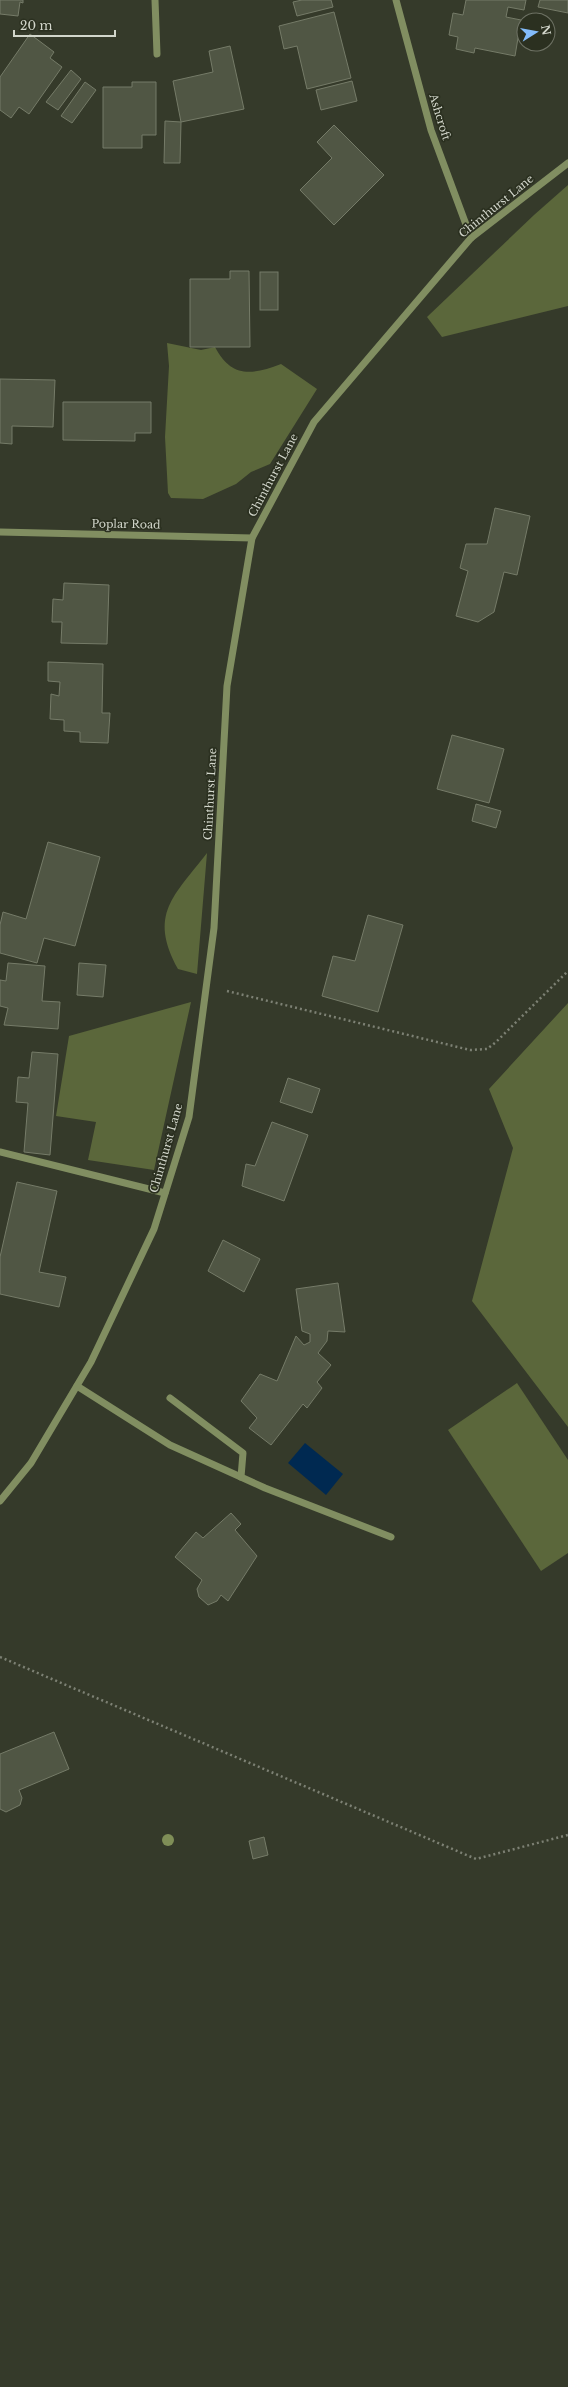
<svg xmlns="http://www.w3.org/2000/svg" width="568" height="2387" font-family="'Libre Baskerville',serif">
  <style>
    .green { fill: #5b673b }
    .water { fill: #002951 }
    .building { fill: #505644; stroke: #757b68 }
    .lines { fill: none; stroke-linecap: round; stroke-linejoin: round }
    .path { stroke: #7d8174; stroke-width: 2.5; stroke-dasharray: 2 3; stroke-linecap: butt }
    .minor { stroke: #818e61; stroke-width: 7 }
    .tree { fill: #7f8e57 }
    .labels { text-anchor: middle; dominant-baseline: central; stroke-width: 3.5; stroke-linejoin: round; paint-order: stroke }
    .street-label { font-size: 11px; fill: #d2d6cb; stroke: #2b3020 }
  </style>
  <rect width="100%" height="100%" fill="#353a2a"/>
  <g class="green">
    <path d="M568,185V306L442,337L427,317L534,215Z"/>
    <path d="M167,343L201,350L215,347C231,377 250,376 281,364L317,389L270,464L251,472L236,484L203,499L171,498L168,493L165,437L169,366Z"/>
    <path d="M207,853L197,974L178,969C148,914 174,896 207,853Z"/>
    <path d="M191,1002L154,1170L88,1160L96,1122L56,1116L69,1036Z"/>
    <path d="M568,1003V1427L472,1301L513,1148L489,1089Z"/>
    <path d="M517,1383L568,1460V1553L541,1571L448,1430Z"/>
  </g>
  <path class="water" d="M305,1443L343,1474L326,1495L288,1463Z"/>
  <g class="building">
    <path d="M0,0H23V3L20,2L18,16L0,14Z"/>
    <path d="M302,0H331L333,7L297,16L293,2Z"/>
    <path d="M466,0H526L524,10L508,7L506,17L521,20L515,56L475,48L474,53L456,49L458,37L449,35L453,13L463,15Z"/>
    <path d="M540,0H568V13L538,7Z"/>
    <path d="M334,12L351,78L307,89L297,46L284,49L279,26Z"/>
    <path d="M30,34L54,52L50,58L62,67L29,114L19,107L11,118L0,110V77Z"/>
    <path d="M230,46L244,109L181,122L173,81L213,72L209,51Z"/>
    <path d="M71,70L81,79L58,110L46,102Z"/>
    <path d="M352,81L357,101L321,110L316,90Z"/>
    <path d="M85,82L96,90L72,123L61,116Z"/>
    <path d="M132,82H156V135H142V148H103V87H132Z"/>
    <path d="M165,121L181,122L180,163H164Z"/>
    <path d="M334,125L384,175L334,225L300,190L332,158L317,142Z"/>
    <path d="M230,271H249L250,347H190V279H230Z"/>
    <rect x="260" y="272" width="18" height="38"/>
    <path d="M0,379L55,380L53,427L12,426V444L0,443Z"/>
    <path d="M63,402H151V433H135V441L63,440Z"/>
    <path d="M495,508L530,516L517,575L504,572L494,612L478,622L456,616L468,571L460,568L466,544H487Z"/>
    <path d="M64,583L109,585L107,644L61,643L62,622H52L53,599L63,600Z"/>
    <path d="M48,662L103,664L102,713H110L108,743L80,742V732L64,731V720L50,719L51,694L59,696L60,682L48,681Z"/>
    <path d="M452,735L504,749L489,803L437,789Z"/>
    <path d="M476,804L501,811L496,828L472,821Z"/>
    <path d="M48,842L100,857L75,946L44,938L37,963L0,953V925L3,912L26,919Z"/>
    <path d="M368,915L403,925L378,1012L322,996L333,956L355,961Z"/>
    <path d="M8,963L45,966L42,1001L60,1002L58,1029L4,1025L8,1008L0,1006V980L6,981Z"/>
    <path d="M79,963L106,965L103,997L77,995Z"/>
    <path d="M32,1052L58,1054L50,1155L24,1152L28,1103L16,1102L18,1077L29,1078Z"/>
    <path d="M288,1078L320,1089L312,1113L280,1102Z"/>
    <path d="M272,1122L308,1135L284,1201L242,1186L246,1164L255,1166Z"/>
    <path d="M17,1182L57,1191L39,1272L66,1277L59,1307L0,1294V1257Z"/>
    <path d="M223,1240L260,1259L244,1292L208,1271Z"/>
    <path d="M338,1283L345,1332L328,1331L327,1341L318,1353L331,1365L317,1382L322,1388L307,1408L303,1404L271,1445L249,1428L257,1418L241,1401L260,1374L277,1381L296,1336L304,1345L310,1342V1334L302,1331L296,1289Z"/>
    <path d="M231,1513L241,1524L235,1530L257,1556L228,1601L221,1595L217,1601L208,1605L199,1597L197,1589L202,1580L175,1557L196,1532L203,1538Z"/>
    <path d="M54,1732L69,1769L19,1790L22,1798L20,1805L6,1812L0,1809V1754Z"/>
    <path d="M264,1837L268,1855L253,1859L249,1841Z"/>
  </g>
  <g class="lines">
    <g class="path">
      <path d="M227,991L470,1050L487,1049L496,1042L568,971"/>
      <path d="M0,1657L476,1859L568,1835"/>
    </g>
    <g class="minor">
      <path d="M155,0L157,54"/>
      <path d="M396,0L431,130L471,238"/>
      <path d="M0,532L252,538"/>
      <path d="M0,1152L165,1193"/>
      <path d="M77,1386L170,1445L265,1488L391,1537"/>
      <path d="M170,1398L243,1453L241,1477"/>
      <path d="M0,1501L31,1463L91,1362L154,1229L189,1117L214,928L227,686L252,538L314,422L471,238L568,163"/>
    </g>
  </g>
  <circle class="tree" cx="168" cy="1840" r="6"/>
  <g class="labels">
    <g class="street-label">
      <text transform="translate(440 117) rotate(73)">Ashcroft</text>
      <text transform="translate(496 206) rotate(-39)">Chinthurst Lane</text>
      <text transform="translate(273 475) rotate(-62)">Chinthurst Lane</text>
      <text transform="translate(126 524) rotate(1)">Poplar Road</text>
      <text transform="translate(210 794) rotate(-87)">Chinthurst Lane</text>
      <text transform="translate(166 1148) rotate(-74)">Chinthurst Lane</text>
    </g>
  </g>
  <g transform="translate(536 32) rotate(79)"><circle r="19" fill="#2b3020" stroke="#6e7264"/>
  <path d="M0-3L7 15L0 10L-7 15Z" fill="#83bcfb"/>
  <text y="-6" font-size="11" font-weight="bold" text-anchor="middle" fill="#d2d6cb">N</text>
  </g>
  <path d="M14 30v6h101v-6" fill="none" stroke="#d2d6cb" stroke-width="2"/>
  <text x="20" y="30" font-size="12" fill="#d2d6cb" stroke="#2b3020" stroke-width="3" paint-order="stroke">20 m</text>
</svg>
